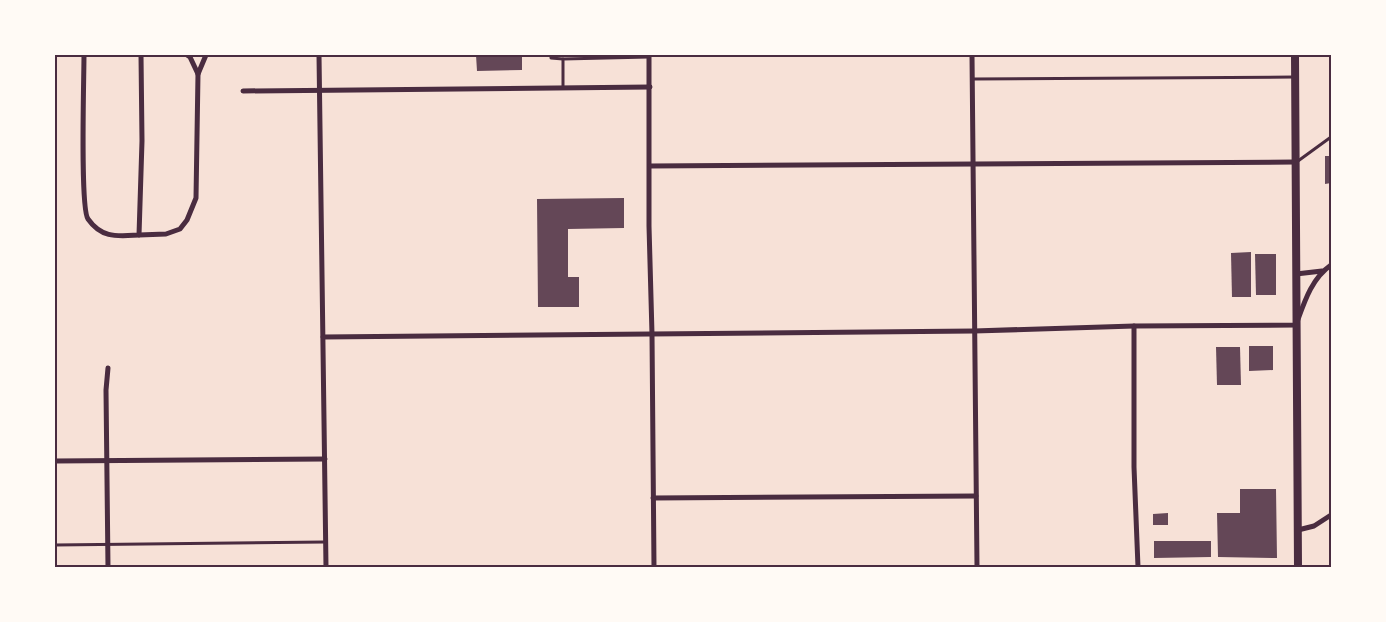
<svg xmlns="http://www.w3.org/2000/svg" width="1386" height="622" font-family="'Open Sans',sans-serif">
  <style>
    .building { fill: #644757 }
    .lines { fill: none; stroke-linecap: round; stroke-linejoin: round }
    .service { stroke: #4a2c40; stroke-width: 3 }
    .minor { stroke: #4a2c40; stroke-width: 5 }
    .tertiary { stroke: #4a2c40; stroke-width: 8 }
    .neatline { fill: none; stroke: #4a2c40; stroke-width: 2 }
  </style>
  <rect width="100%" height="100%" fill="#f7e1d7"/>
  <g class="building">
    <path d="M476,55H522V70L477,71Z"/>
    <path d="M1325,156H1331V183L1325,184Z"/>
    <path d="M624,198V228L568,229V277H579V307H538L537,199Z"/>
    <path d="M1251,252V297H1232L1231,253Z"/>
    <path d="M1255,254H1276V295H1256Z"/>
    <path d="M1249,346H1273V370L1249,371Z"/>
    <path d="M1216,347H1240L1241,385H1217Z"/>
    <path d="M1240,489H1276L1277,558L1218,557L1217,513H1240Z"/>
    <path d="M1168,513V525H1153V514Z"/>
    <path d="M1154,541H1211V557L1154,558Z"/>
  </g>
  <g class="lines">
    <g class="service">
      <path d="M551,55V58L563,59"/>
      <path d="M973,79L1294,77"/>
      <path d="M563,88V59L649,57"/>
      <path d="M1298,161L1331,137"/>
      <path d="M55,545L325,542"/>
    </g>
    <g class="minor">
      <path d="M84,55C84,78 80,208 88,219C102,239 118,236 139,235L142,141L141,55"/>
      <path d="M319,55L326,567"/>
      <path d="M649,55V226L652,334L654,567"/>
      <path d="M972,55L977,567"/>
      <path d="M198,74L206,55"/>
      <path d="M243,91L650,87"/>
      <path d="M650,166L1295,162"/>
      <path d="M139,235L166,234L180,229L187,220L196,198L198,74L190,57L187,55"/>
      <path d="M1296,274L1322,271"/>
      <path d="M1134,326V467L1138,567"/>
      <path d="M323,337L974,331L1134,326L1296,325C1304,303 1311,279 1331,265"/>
      <path d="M108,368L106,390L108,567"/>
      <path d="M55,461L325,459"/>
      <path d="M653,498L976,496"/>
      <path d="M1298,530L1314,526L1331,515"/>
    </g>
    <path class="tertiary" d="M1295,55L1298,567"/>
  </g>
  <rect width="1386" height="622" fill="none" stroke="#fffaf5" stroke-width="112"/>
  <rect x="56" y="56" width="1274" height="510" class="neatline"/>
</svg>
